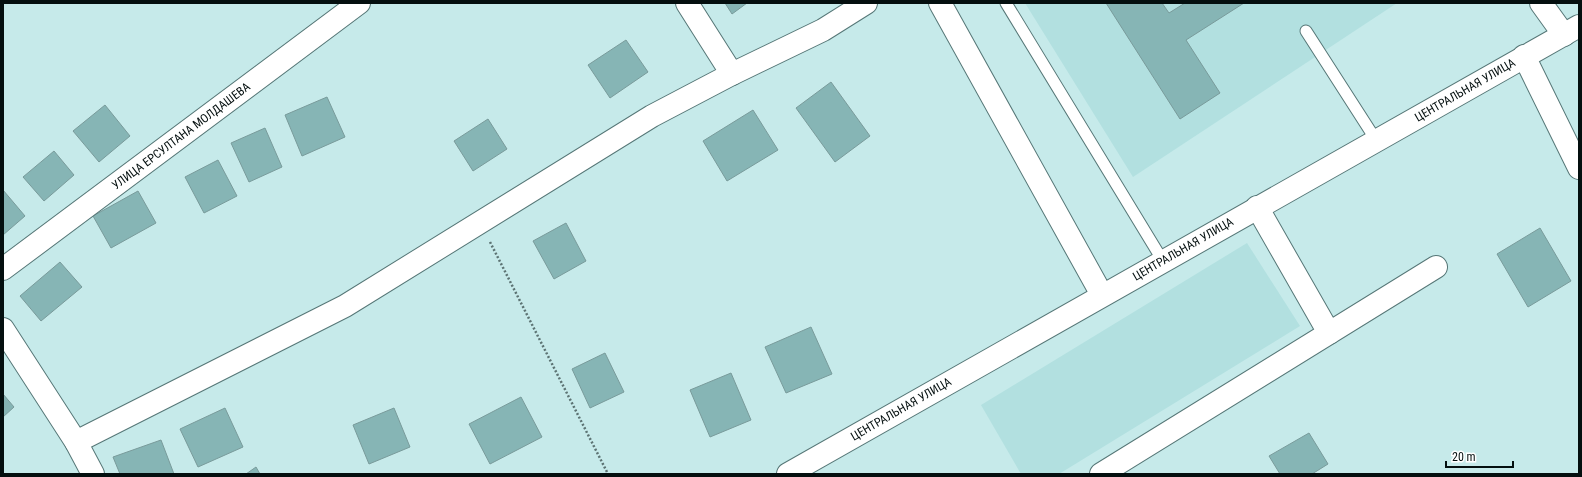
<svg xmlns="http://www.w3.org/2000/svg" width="1582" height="477" font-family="'Roboto Condensed',sans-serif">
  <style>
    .built { fill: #b2e0e0 }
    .building { fill: #86b5b5; stroke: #799b9b }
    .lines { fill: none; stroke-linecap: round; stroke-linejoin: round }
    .service-casing { stroke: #567777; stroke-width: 13 }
    .minor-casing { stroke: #567777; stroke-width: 24 }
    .path { stroke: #5c7373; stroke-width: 2.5; stroke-dasharray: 2 2; stroke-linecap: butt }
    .service { stroke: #fff; stroke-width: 11 }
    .minor { stroke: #fff; stroke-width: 22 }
    .labels { text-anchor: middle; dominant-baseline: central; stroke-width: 4; stroke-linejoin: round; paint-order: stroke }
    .street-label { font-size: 12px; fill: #040f0f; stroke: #fff }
  </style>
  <rect width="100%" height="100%" fill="#c6eaea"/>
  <g class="built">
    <path d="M1025,3H1397L1133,177Z"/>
    <path d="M1247,243L1300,326L1059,474H1021L981,405Z"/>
  </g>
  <g class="building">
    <path d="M725,3H747L732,14Z"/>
    <path d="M1106,3H1162L1169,13L1185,3H1244L1186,40L1220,93L1180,119Z"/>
    <path d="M626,40L648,72L610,98L588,65Z"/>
    <path d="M831,82L870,136L835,162L796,108Z"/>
    <path d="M327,97L345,137L302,156L285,115Z"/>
    <path d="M105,105L130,136L99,162L73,131Z"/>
    <path d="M753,110L778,150L727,181L703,141Z"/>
    <path d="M488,119L507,149L473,171L454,141Z"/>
    <path d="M265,128L282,167L249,182L231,143Z"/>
    <path d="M54,151L74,175L44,201L23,177Z"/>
    <path d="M218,160L237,196L204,213L185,177Z"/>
    <path d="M3,190L25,216L3,235Z"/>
    <path d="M138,191L156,223L111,248L93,216Z"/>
    <path d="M566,223L586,261L554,279L533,241Z"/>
    <path d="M1540,228L1571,281L1528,307L1497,254Z"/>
    <path d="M60,262L82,287L41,321L20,296Z"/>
    <path d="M811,327L832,374L786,393L765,347Z"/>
    <path d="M605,353L624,392L590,408L572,369Z"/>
    <path d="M731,373L751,420L710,437L690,390Z"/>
    <path d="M3,394L14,407L3,417Z"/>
    <path d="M521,397L542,437L490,464L469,424Z"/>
    <path d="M225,408L243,447L198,467L180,429Z"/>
    <path d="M394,408L410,447L369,464L353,425Z"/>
    <path d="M1309,433L1328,464L1312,474H1280L1269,456Z"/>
    <path d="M161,440L174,474H120L113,457Z"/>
    <path d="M256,467L260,474H246Z"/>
  </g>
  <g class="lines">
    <g class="service-casing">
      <g id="service">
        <path d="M1006,3L1163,261"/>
        <path d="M1306,31L1376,140"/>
      </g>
    </g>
    <g class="minor-casing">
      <g id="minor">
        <path d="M687,3L732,74"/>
        <path d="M940,3L1102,295"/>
        <path d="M1541,3L1564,35"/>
        <path d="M1524,56L1579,168"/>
        <path d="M1257,207L1329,333"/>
        <path d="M3,269L359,3"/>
        <path d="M3,329L76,442L93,474"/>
        <path d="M76,442L345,306L652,116L732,74L823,30L866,3"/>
        <path d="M788,474L1579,26"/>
        <path d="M1101,474L1436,267"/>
      </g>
    </g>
    <path class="path" d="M490,242L608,474"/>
    <use href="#service" class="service"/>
    <use href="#minor" class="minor"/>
  </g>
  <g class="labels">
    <g class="street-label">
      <text transform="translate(1465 90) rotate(-30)">ЦЕНТРАЛЬНАЯ УЛИЦА</text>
      <text transform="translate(181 136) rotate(-37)">УЛИЦА ЕРСУЛТАНА МОЛДАШЕВА</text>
      <text transform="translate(1183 249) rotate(-30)">ЦЕНТРАЛЬНАЯ УЛИЦА</text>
      <text transform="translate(901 409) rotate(-30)">ЦЕНТРАЛЬНАЯ УЛИЦА</text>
    </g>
  </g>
  <rect width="1582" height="477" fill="none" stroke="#040f0f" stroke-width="8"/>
  <path d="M1446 461v6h67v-6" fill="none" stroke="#040f0f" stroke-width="2"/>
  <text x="1452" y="461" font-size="12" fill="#040f0f" stroke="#ffffff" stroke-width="3" paint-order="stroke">20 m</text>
</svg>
